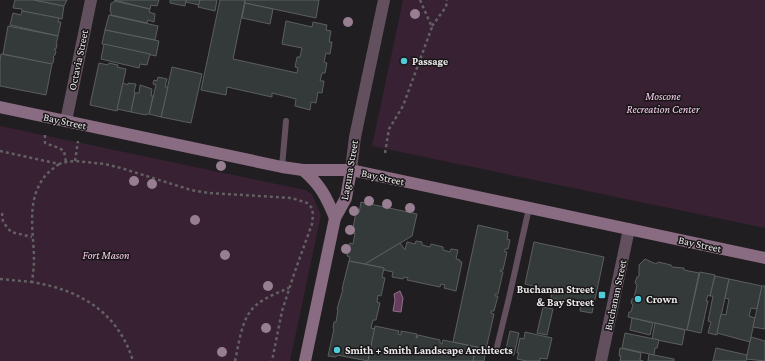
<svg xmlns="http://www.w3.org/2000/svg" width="765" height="361" font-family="'Crimson Pro',serif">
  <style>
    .green { fill: #382133 }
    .water { fill: #673d5e; stroke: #8e7088 }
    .building { fill: #343939; stroke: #5b5f60 }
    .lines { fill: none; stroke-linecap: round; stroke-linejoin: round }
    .path { stroke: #636062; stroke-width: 2.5; stroke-dasharray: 3 3; stroke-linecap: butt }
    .lane { stroke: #63505f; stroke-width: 6 }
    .street { stroke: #63505f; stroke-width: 12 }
    .secondary { stroke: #896b82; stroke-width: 12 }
    .tree { fill: #977e91 }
    .poi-dot { fill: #52cbd8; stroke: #181517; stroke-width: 1.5 }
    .labels { text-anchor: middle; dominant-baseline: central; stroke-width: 3; stroke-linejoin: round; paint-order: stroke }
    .street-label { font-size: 11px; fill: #eae8e9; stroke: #181517 }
    .poi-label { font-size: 11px; font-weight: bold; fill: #eae8e9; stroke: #181517; text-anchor: start }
    .park-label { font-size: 11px; font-style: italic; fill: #f8cded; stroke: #181517 }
  </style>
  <rect width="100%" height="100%" fill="#211e21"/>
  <g class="green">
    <path d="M403,0H765V228L372,146Z"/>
    <path d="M0,126L305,190L312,194L321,215L290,361H0Z"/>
  </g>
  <path class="water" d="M400,291L403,298L401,312L393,311L395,300L394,294Z"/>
  <g class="building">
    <path d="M15,0H34L64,6L62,19L22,11V9L13,8Z"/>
    <path d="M34,0H67L64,6Z"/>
    <path d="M114,0H159L157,6L151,5L150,9Z"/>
    <path d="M170,0H186L185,6L170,3Z"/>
    <path d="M186,0H200L199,5L186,2Z"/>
    <path d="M200,0H217L215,11L198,7Z"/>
    <path d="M220,0H245L233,59L297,73L298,68L295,67L297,57H300L302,48L282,44L286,21L312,27L313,22L327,25L326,30L331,31L329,42H332L330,54L326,53L324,62L327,63L325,73H322L320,81H324L322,93L318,92L316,103L311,102L310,110L295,106L296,99L272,93V97L227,87L226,95L201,90Z"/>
    <path d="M245,0H319L316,18L245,3Z"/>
    <path d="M114,1L150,9L149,12L155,14L154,22L148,20L147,23L111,15V12L110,11L111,3H113Z"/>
    <path d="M245,3L273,9L270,24L242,18Z"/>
    <path d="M22,11L59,18L58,22H61L58,36L10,25L13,13L21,15Z"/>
    <path d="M109,15L158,26L155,40L105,30Z"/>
    <path d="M8,26L58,36L57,41L56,42L57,44L56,49H54L56,51L55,55L53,57L54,58L53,63L51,64L3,54Z"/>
    <path d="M105,30L159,41L156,56L102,44Z"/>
    <path d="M104,44L150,54L147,65L140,64L139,68L101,59Z"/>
    <path d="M1,54L52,64L46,95L0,86V61Z"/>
    <path d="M99,63L108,65L109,63L118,65L117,67L126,69L117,111L90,105Z"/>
    <path d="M172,67L202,74L191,123L161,117Z"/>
    <path d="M158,77L167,79L165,87H168L161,117L149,114L156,85L153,84L154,80L157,81Z"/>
    <path d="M123,83L128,85V83L136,84L134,92L135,93L131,112L117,109Z"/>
    <path d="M140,85L152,89L151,96H153L149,114H147L146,115L131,112L135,93H139Z"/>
    <path d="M361,202L417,214L412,236L365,264L349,261L350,257L347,256L350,243L353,244L355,233H352L356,212L359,213Z"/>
    <path d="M478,225L508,232L507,239L510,240L508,249H505L504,251L507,252L503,270H500V271L503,272L498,294H495V296H498L494,311H491V313L494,314L486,349L453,342Z"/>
    <path d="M416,241L422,242V245L430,247L431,244L443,247V250L450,252L451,249L458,250L456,259L460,260V262H462L456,291L444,288L445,285L441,284L440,287L407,280L408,278L404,277L403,279L392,277L393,272L384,270V268L365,264L400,243L405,250L407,242L415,244Z"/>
    <path d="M534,242L604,257L592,313L580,311L581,304L551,298L552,290L525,284Z"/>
    <path d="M645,259L656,264L658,262L671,265L672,267L684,268V270L699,273L687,330L628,317L629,312H631L633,305L631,303L632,299L634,298L637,285L635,283L637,277L639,276V265Z"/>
    <path d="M349,261L384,268L382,277L385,278L381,296L378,295L377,302L380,303L376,320H373L371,328L375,329L368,361L337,355L336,357L328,356L334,329L333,328L334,322H336L338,309H337L343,289H342Z"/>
    <path d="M700,272L715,275L710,296L708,295L706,301H708L701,333L687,330Z"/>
    <path d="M715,276L729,279L717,335L708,333L711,322L708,321L713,296H710Z"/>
    <path d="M729,279L762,286L757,309L751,308L749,316L755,318L750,342L717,333L721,314L726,315L729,299L725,298Z"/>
    <path d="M762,286H765V329L753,327Z"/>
    <path d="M543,307L553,309L547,335L537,333Z"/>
    <path d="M632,318L653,323L650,335L630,330Z"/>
    <path d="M655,323L685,330L682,345L652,339Z"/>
    <path d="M375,326L399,331L398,334L401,335V331L417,334L416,338H417L418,335L440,340V343L442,344L443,340L476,347L473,361H368Z"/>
    <path d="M510,331L519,333L514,355L505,353Z"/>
    <path d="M525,332L552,338L547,359L540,358V361H527L517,359L519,353H517L520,338L524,339Z"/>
    <path d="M625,333L659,340L657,348H655L654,355L622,348Z"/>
    <path d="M751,337L765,341V361L746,359Z"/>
    <path d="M476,347L486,349L484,361H473Z"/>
    <path d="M620,348L641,353L640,360L643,361H620L621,356H619Z"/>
    <path d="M716,348L747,355L746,361H713Z"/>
    <path d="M649,354L674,359V361H648Z"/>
  </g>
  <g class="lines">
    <g class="path">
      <path d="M432,26L446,7L447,0"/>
      <path d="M45,135V143L59,148L64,151L66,162"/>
      <path d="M0,151L59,164L66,162L75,161L105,164L121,168L191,190L209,193L292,198L307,203L312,208L313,215L312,224L294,274L282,311L272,361"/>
      <path d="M385,153L389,129L403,106L432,27L420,0"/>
      <path d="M75,161L78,141"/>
      <path d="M59,164C51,170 44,175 40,184C27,206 34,236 34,260C34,267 33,274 32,282C80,290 118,312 133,361"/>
      <path d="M2,213L3,222L11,232L32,237"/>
      <path d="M0,279L32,282"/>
      <path d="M235,361C239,344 241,321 253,308C263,298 277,293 289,288"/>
    </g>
    <g class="lane">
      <path d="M282,167L286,121"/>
      <path d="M497,347L509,298L529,208"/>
    </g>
    <g class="street">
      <path d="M66,121L91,0"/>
      <path d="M351,170L355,137L384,0"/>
      <path d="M601,361L629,229"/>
    </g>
    <g class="secondary">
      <path d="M0,107L282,167L303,170H351L765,258"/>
      <path d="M303,170C320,184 327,198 335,218"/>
      <path d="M305,361L335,218L346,198L351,170"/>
    </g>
  </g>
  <g class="tree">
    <circle cx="415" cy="14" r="5"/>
    <circle cx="348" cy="22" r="5"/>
    <circle cx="221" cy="166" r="5"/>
    <circle cx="134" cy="181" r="5"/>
    <circle cx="152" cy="184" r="5"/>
    <circle cx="369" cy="201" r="5"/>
    <circle cx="387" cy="204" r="5"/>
    <circle cx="410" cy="208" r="5"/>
    <circle cx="354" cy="211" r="5"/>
    <circle cx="195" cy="220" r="5"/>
    <circle cx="350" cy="230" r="5"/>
    <circle cx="346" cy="249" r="5"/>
    <circle cx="225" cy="255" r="5"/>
    <circle cx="268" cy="286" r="5"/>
    <circle cx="266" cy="328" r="5"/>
    <circle cx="222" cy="352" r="5"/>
  </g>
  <g class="poi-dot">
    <circle cx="404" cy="61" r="4"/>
    <rect x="598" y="291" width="8" height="8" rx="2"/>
    <circle cx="638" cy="299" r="4"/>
    <circle cx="337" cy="350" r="4"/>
  </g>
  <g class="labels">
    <g class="street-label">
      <text transform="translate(78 60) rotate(-78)">Octavia Street</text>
      <text transform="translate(65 121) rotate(12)">Bay Street</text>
      <text transform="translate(349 170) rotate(-80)">Laguna Street</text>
      <text transform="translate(383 177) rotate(12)">Bay Street</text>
      <text transform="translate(700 244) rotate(12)">Bay Street</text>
      <text transform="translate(615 295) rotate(-78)">Buchanan Street</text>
    </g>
    <g class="poi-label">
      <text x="412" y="61">Passage</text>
      <text x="594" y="289" text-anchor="end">Buchanan Street<tspan x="594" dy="13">&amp; Bay Street</tspan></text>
      <text x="646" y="299">Crown</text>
      <text x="345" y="350">Smith + Smith Landscape Architects</text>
    </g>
    <g class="park-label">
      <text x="663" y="96">Moscone<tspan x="663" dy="13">Recreation Center</tspan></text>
      <text x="106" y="255">Fort Mason</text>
    </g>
  </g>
</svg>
